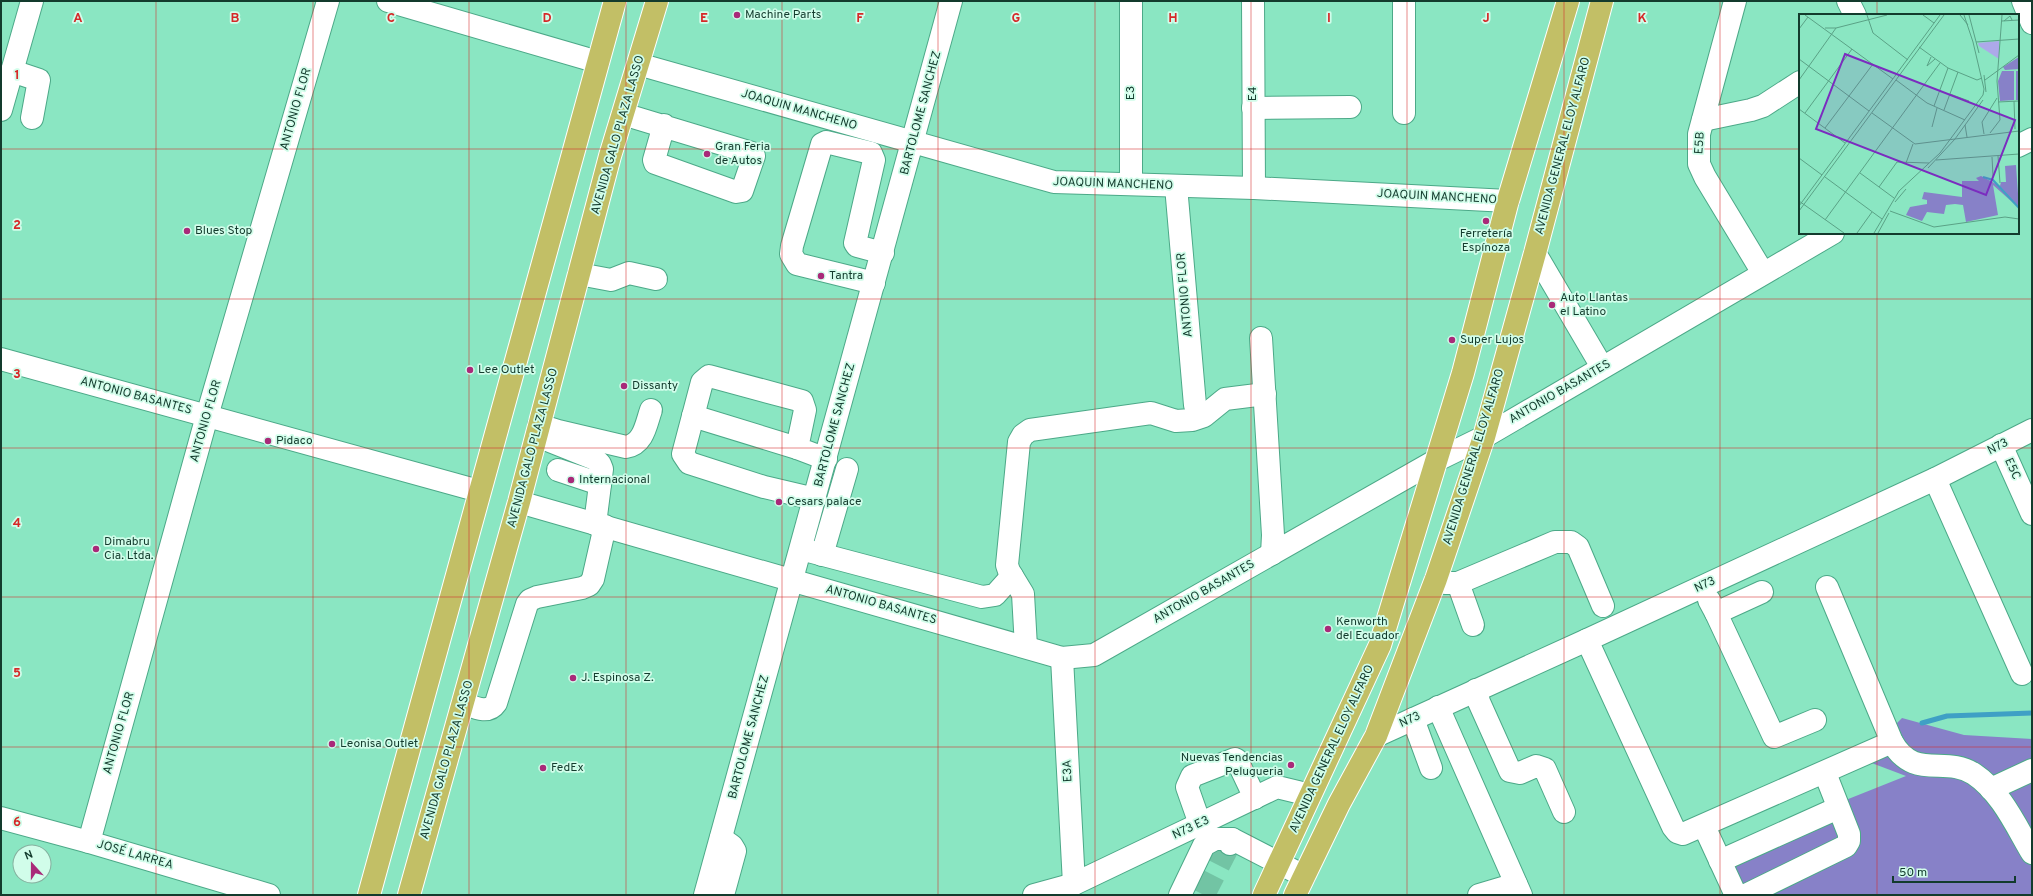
<svg xmlns="http://www.w3.org/2000/svg" width="2033" height="896" font-family="Overpass,sans-serif">
  <style>
    .forest { fill: #8781c8 }
    .lines { fill: none; stroke-linecap: round; stroke-linejoin: round }
    .stream { stroke: #3fa0c5; stroke-width: 5 }
    .minor-tunnel { stroke: #72c4a4; stroke-width: 22; stroke-dasharray: 22 11; stroke-linecap: butt }
    .minor-casing { stroke: #4ca988; stroke-width: 24 }
    .major-casing { stroke: #fff; stroke-width: 24 }
    .minor { stroke: #fff; stroke-width: 22 }
    .major { stroke: #c2bf66; stroke-width: 22 }
    .grid { fill: none; stroke: #d62828; stroke-width: 1; stroke-opacity: 0.55 }
    .poi-dot { fill: #a92979; stroke: #d1fdea; stroke-width: 1.5 }
    .labels { text-anchor: middle; dominant-baseline: central; stroke-width: 3.5; stroke-linejoin: round; paint-order: stroke }
    .poi-label { font-size: 12px; fill: #133b2d; stroke: #d1fdea; text-anchor: start }
    .street-label { font-size: 12px; fill: #133b2d; stroke: #d1fdea }
    .inset-river { fill: none; stroke: #3fa0c5; stroke-width: 2 }
    .inset-road { fill: none; stroke: #5aa286; stroke-width: 1 }
    .view { fill: #7b2cbf; fill-opacity: 0.15; stroke: #7b2cbf; stroke-width: 2 }
    .inset-edge { fill: none; stroke: #133b2d; stroke-width: 2 }
    .grid-label { font-size: 13px; text-anchor: middle; font-weight: bold; fill: #d62828; stroke: #d1fdea; stroke-width: 3.5; stroke-linejoin: round; paint-order: stroke }
  </style>
  <rect width="100%" height="100%" fill="#8ae6c2"/>
  <path class="forest" d="M1902,718L1964,735L2032,739V895H1742L1723,849L1906,776L1861,759Z"/>
  <g class="lines">
    <path class="stream" d="M1922,723L1947,716L2032,713"/>
    <path class="minor-tunnel" d="M1204,895L1230,844"/>
    <g class="minor-casing">
      <g id="minor">
        <path d="M388,1L598,62"/>
        <path d="M1253,1L1254,188"/>
        <path d="M1735,1L1699,134V164L1705,177L1763,273"/>
        <path d="M1848,1L1855,15"/>
        <path d="M2023,1L2032,23"/>
        <path d="M638,64L1054,182L1254,188L1508,201"/>
        <path d="M12,71L39,80L32,118"/>
        <path d="M1253,108L1350,107"/>
        <path d="M1,110L32,1"/>
        <path d="M1404,113V1"/>
        <path d="M623,114L752,153L754,156L742,191L736,192L655,163L654,160L664,125"/>
        <path d="M1703,120L1751,110L1763,106L1800,82"/>
        <path d="M2018,146L2032,139"/>
        <path d="M1131,184V1"/>
        <path d="M1176,186L1195,405"/>
        <path d="M1535,253L1602,367"/>
        <path d="M579,274L611,280L629,273L656,279"/>
        <path d="M874,283L797,264L791,254L792,246L822,144L826,142L871,153L874,160L855,243L857,246L883,253"/>
        <path d="M1261,338L1273,535L1272,554"/>
        <path d="M1,359L479,491"/>
        <path d="M693,416L797,448"/>
        <path d="M539,425L558,431L626,447C644,444 646,424 651,410"/>
        <path d="M545,439L595,459L600,464L602,469L595,524"/>
        <path d="M2001,445L2032,514"/>
        <path d="M558,470L600,484"/>
        <path d="M1935,479L2022,674"/>
        <path d="M815,499L764,487L689,463L683,454L702,382L709,376L802,401L805,410L797,448L826,459"/>
        <path d="M519,502L1062,658L1094,655L1435,461L1484,437L1833,233"/>
        <path d="M801,549L982,597L995,595L1012,576"/>
        <path d="M822,555L847,469"/>
        <path d="M1436,579L1445,583H1458L1555,542H1571L1578,547L1603,606"/>
        <path d="M1458,583L1473,625"/>
        <path d="M1709,600L1716,613L1762,592"/>
        <path d="M1716,613L1774,737L1815,720"/>
        <path d="M1587,640L1673,827L1677,832L1683,834L1892,742L1827,587"/>
        <path d="M1026,647L1023,594L1009,571L1007,565L1019,442L1023,435L1030,430L1151,413L1176,421L1192,420L1204,416L1225,399L1265,394"/>
        <path d="M1062,658L1074,884"/>
        <path d="M1476,690L1479,702L1510,771L1520,773L1536,766L1545,769L1564,812"/>
        <path d="M463,703C474,707 488,715 496,703L527,604L530,600L537,597L582,588L589,585L593,579L605,526"/>
        <path d="M1438,707L1521,895"/>
        <path d="M1413,719L1431,768"/>
        <path d="M1376,736L1587,640L1935,479L2032,430"/>
        <path d="M1892,742C1914,781 1945,755 1974,774C2001,792 2016,826 2032,853"/>
        <path d="M1991,789L2032,770"/>
        <path d="M1,818L89,842L269,895"/>
        <path d="M1200,824L1187,787L1192,776L1235,759L1237,760L1255,798"/>
        <path d="M1704,826L1734,891L1738,895"/>
        <path d="M721,838L732,846L735,851L723,895"/>
        <path d="M89,842L207,416L328,1"/>
        <path d="M1230,844L1232,839L1304,876"/>
        <path d="M1720,861L1838,808"/>
        <path d="M705,895L951,1"/>
        <path d="M1034,895L1074,884L1277,787L1310,795"/>
        <path d="M1180,895L1204,845L1215,839H1232"/>
        <path d="M1479,895L1516,884"/>
        <path d="M1746,895L1846,846L1849,841V834L1825,773"/>
      </g>
    </g>
    <g class="major-casing">
      <g id="major">
        <path d="M369,895L615,1"/>
        <path d="M409,895L519,502L610,156L657,1"/>
        <path d="M1264,895L1380,645L1463,373L1507,204L1568,1"/>
        <path d="M1295,895L1339,804L1376,736L1436,579L1484,437L1535,253L1602,1"/>
      </g>
    </g>
    <use href="#minor" class="minor"/>
    <use href="#major" class="major"/>
  </g>
  <path class="grid" d="M156,1V895M313,1V895M469,1V895M626,1V895M782,1V895M938,1V895M1095,1V895M1251,1V895M1407,1V895M1564,1V895M1720,1V895M1877,1V15M1,149H1800M2018,149H2032M1877,233V895M1,299H2032M1,448H2032M1,597H2032M1,747H2032"/>
  <g class="poi-dot">
    <circle cx="737" cy="15" r="4"/>
    <circle cx="707" cy="154" r="4"/>
    <circle cx="1486" cy="221" r="4"/>
    <circle cx="187" cy="231" r="4"/>
    <circle cx="821" cy="276" r="4"/>
    <circle cx="1552" cy="305" r="4"/>
    <circle cx="1452" cy="340" r="4"/>
    <circle cx="470" cy="370" r="4"/>
    <circle cx="624" cy="386" r="4"/>
    <circle cx="268" cy="441" r="4"/>
    <circle cx="571" cy="480" r="4"/>
    <circle cx="779" cy="502" r="4"/>
    <circle cx="96" cy="549" r="4"/>
    <circle cx="1328" cy="629" r="4"/>
    <circle cx="573" cy="678" r="4"/>
    <circle cx="332" cy="744" r="4"/>
    <circle cx="1291" cy="765" r="4"/>
    <circle cx="543" cy="768" r="4"/>
  </g>
  <g class="labels">
    <g class="poi-label">
      <text x="745" y="15">Machine Parts</text>
      <text x="715" y="147">Gran Feria<tspan x="715" dy="14">de Autos</tspan></text>
      <text x="195" y="231">Blues Stop</text>
      <text x="1486" y="234" text-anchor="middle">Ferretería<tspan x="1486" dy="14">Espínoza</tspan></text>
      <text x="829" y="276">Tantra</text>
      <text x="1560" y="298">Auto Llantas<tspan x="1560" dy="14">el Latino</tspan></text>
      <text x="1460" y="340">Super Lujos</text>
      <text x="478" y="370">Lee Outlet</text>
      <text x="632" y="386">Dissanty</text>
      <text x="276" y="441">Pidaco</text>
      <text x="579" y="480">Internacional</text>
      <text x="787" y="502">Cesars palace</text>
      <text x="104" y="542">Dimabru<tspan x="104" dy="14">Cia. Ltda.</tspan></text>
      <text x="1336" y="622">Kenworth<tspan x="1336" dy="14">del Ecuador</tspan></text>
      <text x="581" y="678">J. Espinosa Z.</text>
      <text x="340" y="744">Leonisa Outlet</text>
      <text x="1283" y="758" text-anchor="end">Nuevas Tendencias<tspan x="1283" dy="14">Pelugueria</tspan></text>
      <text x="551" y="768">FedEx</text>
    </g>
    <g class="street-label">
      <text transform="translate(1131 93) rotate(-90)">E3</text>
      <text transform="translate(1253 94) rotate(-90)">E4</text>
      <text transform="translate(296 109) rotate(-74)">ANTONIO FLOR</text>
      <text transform="translate(799 110) rotate(16)">JOAQUIN MANCHENO</text>
      <text transform="translate(921 113) rotate(-75)">BARTOLOME SANCHEZ</text>
      <text transform="translate(618 135) rotate(-74)">AVENIDA GALO PLAZA LASSO</text>
      <text transform="translate(1700 143) rotate(-86)">E5B</text>
      <text transform="translate(1563 146) rotate(-75)">AVENIDA GENERAL ELOY ALFARO</text>
      <text transform="translate(1113 184) rotate(2)">JOAQUIN MANCHENO</text>
      <text transform="translate(1437 197) rotate(3)">JOAQUIN MANCHENO</text>
      <text transform="translate(1185 295) rotate(-95)">ANTONIO FLOR</text>
      <text transform="translate(1560 392) rotate(-30)">ANTONIO BASANTES</text>
      <text transform="translate(136 396) rotate(15)">ANTONIO BASANTES</text>
      <text transform="translate(206 421) rotate(-74)">ANTONIO FLOR</text>
      <text transform="translate(835 425) rotate(-75)">BARTOLOME SANCHEZ</text>
      <text transform="translate(1998 447) rotate(-27)">N73</text>
      <text transform="translate(533 448) rotate(-75)">AVENIDA GALO PLAZA LASSO</text>
      <text transform="translate(1474 457) rotate(-73)">AVENIDA GENERAL ELOY ALFARO</text>
      <text transform="translate(2012 469) rotate(66)">E5C</text>
      <text transform="translate(1705 585) rotate(-25)">N73</text>
      <text transform="translate(1204 592) rotate(-30)">ANTONIO BASANTES</text>
      <text transform="translate(881 605) rotate(16)">ANTONIO BASANTES</text>
      <text transform="translate(1410 720) rotate(-24)">N73</text>
      <text transform="translate(119 733) rotate(-74)">ANTONIO FLOR</text>
      <text transform="translate(749 737) rotate(-75)">BARTOLOME SANCHEZ</text>
      <text transform="translate(1332 749) rotate(-65)">AVENIDA GENERAL ELOY ALFARO</text>
      <text transform="translate(447 760) rotate(-74)">AVENIDA GALO PLAZA LASSO</text>
      <text transform="translate(1068 771) rotate(-93)">E3A</text>
      <text transform="translate(1191 828) rotate(-25)">N73 E3</text>
      <text transform="translate(135 855) rotate(16)">JOSÉ LARREA</text>
    </g>
  </g>
  <g transform="translate(1799 14)">
    <rect width="220" height="220" fill="#8ae6c2"/>
    <path d="M200,27V45L180,32L179,29Z" fill="#ada9e9"/>
    <path d="M220,43V55L206,56L204,53ZM203,57H215V86L201,87L199,67ZM217,57H220V86H217ZM217,151L220,194L194,171L199,201L167,208L164,191L156,190L147,191L145,200L128,198L123,207L107,201L111,193L128,190V186L123,185L125,178L163,183V167H180L177,164L182,162L201,172L202,168H207L206,152Z" fill="#8781c8"/>
    <path class="inset-river" d="M184,163L194,166L220,194"/>
    <path class="inset-road" d="M6,1L94,65M68,1L74,19L109,46M124,1L135,9M161,1L169,11M170,1L180,39M203,7L220,6M205,7L211,2L213,6M26,14H37L88,1M0,15L9,3M177,28L220,25M120,33L149,54L178,66L183,64M132,43L128,52L136,45M0,45L70,97M185,61L187,78M0,66L37,14M97,66L128,89L166,106M186,66L220,41M151,80L170,87M215,87L216,115M199,88L220,87M135,92L149,54M0,95L46,129M145,96L159,58M6,99L53,35M73,99L116,130L220,117M166,111L168,123M133,113L138,94M26,114L74,50M191,119L201,106L198,67L203,1M185,120L183,108L198,84M199,142L201,169M193,143L194,162M0,144L23,161M137,146L220,140M107,149L114,130M129,154L156,125L184,86M61,159L95,184M26,163L83,205M80,173L98,148L130,149M0,187L45,219M96,188L107,175M0,192L141,1M0,197L145,1M91,197L135,213L206,203L220,205M26,206L141,49M58,219L73,198M75,219L100,177L141,139L184,81L185,75L174,28L165,1M79,219L90,199"/>
    <path class="view" d="M46,40L216,106L187,181L17,115Z"/>
    <rect width="220" height="220" class="inset-edge"/>
  </g>
  <g class="grid-label">
    <text x="78" y="22">A</text>
    <text x="235" y="22">B</text>
    <text x="391" y="22">C</text>
    <text x="547" y="22">D</text>
    <text x="704" y="22">E</text>
    <text x="860" y="22">F</text>
    <text x="1016" y="22">G</text>
    <text x="1173" y="22">H</text>
    <text x="1329" y="22">I</text>
    <text x="1486" y="22">J</text>
    <text x="1642" y="22">K</text>
    <text x="17" y="79">1</text>
    <text x="17" y="229">2</text>
    <text x="17" y="378">3</text>
    <text x="17" y="527">4</text>
    <text x="17" y="677">5</text>
    <text x="17" y="826">6</text>
  </g>
  <rect width="2033" height="896" fill="none" stroke="#133b2d" stroke-width="4"/>
  <g transform="translate(32 864) rotate(339)"><circle r="19" fill="#d1fdea" stroke="#85af9e"/>
  <path d="M0-3L7 15L0 10L-7 15Z" fill="#a92979"/>
  <text y="-6" font-size="11" font-weight="bold" text-anchor="middle" fill="#133b2d">N</text>
  </g>
  <path d="M1893 876v6h122v-6" fill="none" stroke="#133b2d" stroke-width="2"/>
  <text x="1899" y="876" font-size="12" fill="#133b2d" stroke="#d1fdea" stroke-width="3" paint-order="stroke">50 m</text>
</svg>
